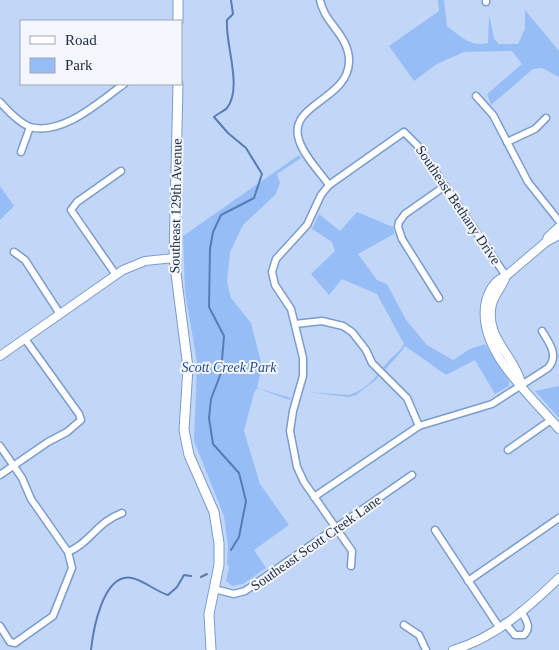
<svg xmlns="http://www.w3.org/2000/svg" width="559" height="650" font-family="Georgia,serif">
  <style>
    .green { fill: #97bdf6 }
    .lines { fill: none; stroke-linecap: round; stroke-linejoin: round }
    .stream { stroke: #587cb5; stroke-width: 2 }
    .minor-casing { stroke: #7b9cce; stroke-width: 9 }
    .tertiary-casing { stroke: #7b9cce; stroke-width: 10 }
    .secondary-casing { stroke: #7b9cce; stroke-width: 11 }
    .minor { stroke: #fff; stroke-width: 6 }
    .tertiary { stroke: #fff; stroke-width: 8 }
    .secondary { stroke: #fff; stroke-width: 9 }
    .labels { text-anchor: middle; dominant-baseline: central; stroke-width: 4; stroke-linejoin: round; paint-order: stroke }
    .street-label { font-size: 14px; fill: #212e42; stroke: #f3f6fc }
    .park-label { font-size: 14px; font-style: italic; fill: #204e96; stroke: #f3f6fc }
  </style>
  <rect width="100%" height="100%" fill="#c2d7f7"/>
  <g class="green">
    <path d="M438,0H444L447,26C459,35 471,48 488,43L489,14L494,39L499,44H518L525,29V10L559,51V77L542,68L533,69L491,105L487,94L522,64L512,51L464,52L437,64L414,81L389,46L439,11Z"/>
    <path d="M299,155L301,158L277,174L280,183L276,194L243,225L230,252L227,282L231,298L251,323L262,366L257,388L291,398L290,400L259,389H256L254,393L244,431L260,484L289,525L254,550L266,568L243,584L232,586L226,581L229,567L227,564L228,547L224,516L194,441L197,362L185,292L183,236Z"/>
    <path d="M0,186L14,206L0,220Z"/>
    <path d="M357,212L393,227L394,234L358,254L377,280L387,284L406,320L427,345L453,360L470,349L485,344L509,381V386L495,394L475,360L446,375L405,346C397,358 386,368 377,378V379L356,395L349,397L306,392L349,395C366,390 376,377 385,365C391,357 399,353 404,344L377,294L342,279L329,295L311,274L335,251L332,242L312,229L319,214L340,231Z"/>
    <path d="M559,386V418L535,391Z"/>
  </g>
  <g class="lines">
    <g class="stream">
      <path d="M231,550L239,537L246,501L239,473L213,444L209,418L211,399L221,373L224,336L209,307L210,249L213,232L221,215L254,198L262,174L246,148L228,133L214,117C217,114 224,111 227,108C243,87 225,45 227,20L233,14L231,0"/>
      <path d="M201,577L207,574"/>
      <path d="M91,650C93,631 103,572 132,578C145,581 155,591 168,595L177,587L184,575L191,576"/>
    </g>
    <g class="minor-casing">
      <g id="minor">
        <path d="M320,0C324,23 350,36 349,62C348,100 287,104 299,140C304,156 319,171 329,185"/>
        <path d="M486,0V2"/>
        <path d="M476,96L493,115L528,182L559,221"/>
        <path d="M0,102C7,110 20,123 30,127C63,136 100,101 124,84"/>
        <path d="M507,142L535,129L546,118"/>
        <path d="M21,152L30,127"/>
        <path d="M14,252L25,260L60,314"/>
        <path d="M116,275L71,210L77,202L121,171"/>
        <path d="M439,298L402,239L398,227L399,222L405,214L445,186"/>
        <path d="M295,324L322,321L343,326L352,332L366,350L372,363L407,398L419,426"/>
        <path d="M0,446L22,478L31,499L68,552L72,568L53,616L15,643L10,642L0,626"/>
        <path d="M508,450L551,420"/>
        <path d="M0,475L48,442L67,432L81,420L79,414L25,339"/>
        <path d="M314,497L419,426L492,404L548,368C559,356 550,344 542,331"/>
        <path d="M435,530L499,627"/>
        <path d="M68,552C90,543 97,522 122,513"/>
        <path d="M351,566L352,551L304,482L297,467L290,431L293,411L303,376V358L291,309L275,285L272,272L276,259L307,225L321,195L329,185L404,132L417,145L506,276"/>
        <path d="M468,581L559,518"/>
        <path d="M214,589L234,594L245,591L412,475"/>
        <path d="M505,623L515,635H524C532,627 526,620 521,611"/>
        <path d="M404,625L419,635L426,650"/>
      </g>
    </g>
    <g class="tertiary-casing">
      <g id="tertiary">
        <path d="M559,235L546,242L506,276C495,280 489,290 486,301C475,350 531,395 559,429"/>
        <path d="M546,242L548,237L559,227"/>
        <path d="M506,276C503,286 495,293 492,304C484,338 515,355 522,386"/>
        <path d="M0,356L123,270L145,261L174,258"/>
        <path d="M453,650C495,638 529,607 559,578"/>
      </g>
    </g>
    <g class="secondary-casing">
      <g id="secondary">
        <path d="M178,0V21"/>
        <path d="M178,84L174,258L188,368L184,430L189,455L214,512L219,543V565L209,614L211,650"/>
      </g>
    </g>
    <use href="#minor" class="minor"/>
    <use href="#tertiary" class="tertiary"/>
    <use href="#secondary" class="secondary"/>
  </g>
  <g class="labels">
    <g class="street-label">
      <text transform="translate(458 205) rotate(56)">Southeast Bethany Drive</text>
      <text transform="translate(176 206) rotate(-89)">Southeast 129th Avenue</text>
      <text transform="translate(316 543) rotate(-35)">Southeast Scott Creek Lane</text>
    </g>
    <g class="park-label">
      <text x="229" y="367">Scott Creek Park</text>
    </g>
  </g>
  <rect x="20" y="20" width="162" height="65" fill="#f3f6fc" stroke="#9fa6b2"/>
  <rect x="30" y="36" width="25" height="8" fill="#ffffff" stroke="#9fa6b2"/>
  <text x="65" y="45" font-size="15" fill="#212e42">Road</text>
  <rect x="30" y="58" width="25" height="15" fill="#97bdf6" stroke="#9fa6b2"/>
  <text x="65" y="70" font-size="15" fill="#212e42">Park</text>
</svg>
